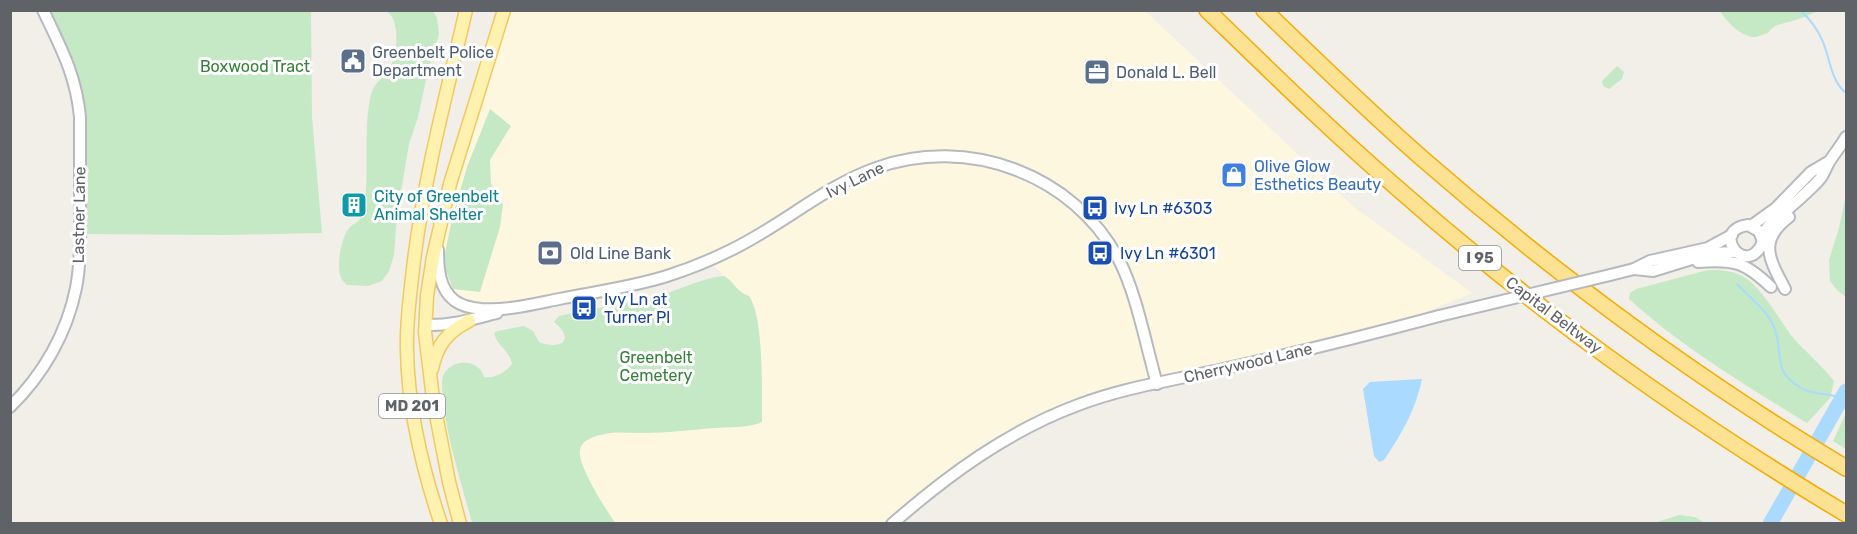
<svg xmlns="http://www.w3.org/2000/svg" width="1857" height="534" font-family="Rubik,sans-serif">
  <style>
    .commercial { fill: #fef7e0 }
    .green { fill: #c5e8c5 }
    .water { fill: #aadaff }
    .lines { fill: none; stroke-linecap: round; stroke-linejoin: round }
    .stream { stroke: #aadaff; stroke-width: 2 }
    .river { stroke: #aadaff; stroke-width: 15 }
    .secondary-casing { stroke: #b6babf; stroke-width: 14 }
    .primary-casing { stroke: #f2c960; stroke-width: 15 }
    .highway-casing { stroke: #f9ab00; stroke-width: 18 }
    .secondary { stroke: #fff; stroke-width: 10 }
    .primary { stroke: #fff2af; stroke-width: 12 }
    .highway { stroke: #fde293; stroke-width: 15 }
    .secondary-bridge-casing { stroke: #b6babf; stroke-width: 14; stroke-linecap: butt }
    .secondary-bridge { stroke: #fff; stroke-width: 10 }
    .labels { text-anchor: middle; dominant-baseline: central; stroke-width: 6; stroke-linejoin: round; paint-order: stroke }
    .shield { fill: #fff; stroke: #8f9295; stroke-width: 1.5 }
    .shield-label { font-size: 15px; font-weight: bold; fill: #5f6368 }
    .service-label { font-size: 16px; fill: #4e5e75; stroke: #fff; text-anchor: start }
    .park-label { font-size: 16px; fill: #348238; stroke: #fff }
    .shop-label { font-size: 16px; fill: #366cbe; stroke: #fff; text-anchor: start }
    .street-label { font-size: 16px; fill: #5f6368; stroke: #fff }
    .culture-label { font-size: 16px; fill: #0d838f; stroke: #fff; text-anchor: start }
    .transit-label { font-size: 16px; fill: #164399; stroke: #fff; text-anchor: start }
  </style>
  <rect width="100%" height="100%" fill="#f1efe8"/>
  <path class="commercial" d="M511,10L1145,11L1354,207L1472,293L1374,333L1157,384L1033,425L892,524L615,523L595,491L581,462L579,455L582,443L592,437L615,432L642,433L757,424L762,421L761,379L759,331L756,310L749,296L740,293L730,280L724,276L709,260L680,272L479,309L447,292L437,241L475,110Z"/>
  <g class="green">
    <path d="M43,11H311L312,117L322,233L225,235L80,234L79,98Z"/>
    <path d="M386,11H433L437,18L439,34L428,71L418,117L409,144L397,215L394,255L389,271L382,281L368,286L347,285C346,284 341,279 341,278C336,266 341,235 351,226C356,223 361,220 364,213C366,207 365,198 366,191C368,161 364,122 371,95C373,83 386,76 391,65C398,52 400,18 386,11Z"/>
    <path d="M1720,11H1818C1810,14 1803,18 1795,20C1785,24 1774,23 1768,33C1764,34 1758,37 1754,37C1740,36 1726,21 1720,11Z"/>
    <path d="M1617,66L1624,72L1622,79L1609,89L1603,86L1602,81Z"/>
    <path d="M490,109L511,126L490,160L491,184L503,204L500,227L480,292L453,289L443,263L452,219L467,167Z"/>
    <path d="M1846,195V297L1837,290L1830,281L1829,260L1839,228Z"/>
    <path d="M1708,270C1721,270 1732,270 1744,277C1761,287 1778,317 1790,334C1804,351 1821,364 1834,381L1830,398L1807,423C1745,385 1683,348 1629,299L1630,293L1636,289Z"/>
    <path d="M724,276C735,282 735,291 749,296C764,318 762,392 762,421L760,423C746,428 729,427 714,428C690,430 666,433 641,433C627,433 614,431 600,435C592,437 581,441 580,450C577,466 606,509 615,523H472C461,480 443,428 442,383C442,360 478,355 484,377C494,379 506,372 512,364C510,351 497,346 494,333L498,331L524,326L533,331L539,342C549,347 573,347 562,330C560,327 557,325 554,322L559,316C593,308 627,304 661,295C681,290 703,277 724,276Z"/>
    <path d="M1846,413V449L1833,441Z"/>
    <path d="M1679,515L1695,517L1705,523H1654Z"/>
  </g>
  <path class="water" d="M1422,379C1416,409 1401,435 1384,460L1379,462L1374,456L1363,389L1370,382Z"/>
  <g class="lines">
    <g class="stream">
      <path d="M1800,10C1810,19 1818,30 1823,42C1830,59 1831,81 1846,93"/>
      <path d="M1737,284C1749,297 1767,310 1774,327C1785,353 1770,370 1801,388C1814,396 1828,392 1841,398"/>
    </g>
    <path class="river" d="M1770,524L1846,391"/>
    <g class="secondary-casing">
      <g id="secondary">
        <path d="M1751,226L1776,208L1811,172L1828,162"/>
        <path d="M1762,239L1759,231L1748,225C1711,230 1742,273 1759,249C1764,243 1763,234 1767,228C1771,222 1776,219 1781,215C1794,204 1807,193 1819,180C1823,176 1825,170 1828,164C1833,155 1841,146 1846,137"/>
        <path d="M438,250C438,268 439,289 455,301C462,306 472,308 481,309C507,311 534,304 559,299C595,292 632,287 667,276C689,269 711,260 731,250C781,226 825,186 876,168C967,135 1074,174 1119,260C1137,295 1146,346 1157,384"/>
        <path d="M1698,262C1734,259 1745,262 1771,287"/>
        <path d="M1634,269L1653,271L1711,253L1736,252"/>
        <path d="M1610,275L1634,269L1650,261L1708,248L1732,235"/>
        <path d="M1785,289C1770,260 1757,241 1789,217"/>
        <path d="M426,325C451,326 473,319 497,313"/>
        <path d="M10,407C43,375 67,333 76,288C81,262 80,236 80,210C80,179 80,148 80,117C76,75 61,48 43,10"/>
        <path d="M892,524C948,475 1008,431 1078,405C1125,387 1175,380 1223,369C1296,353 1368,335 1439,316"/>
      </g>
    </g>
    <g class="primary-casing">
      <g id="primary">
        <path d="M432,369C437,345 447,332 469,321"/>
        <path d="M441,524C422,468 408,409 407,350C406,323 410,296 413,269C423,181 446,96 466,10"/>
        <path d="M460,524L449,482L433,399L425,332L427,296L433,257L450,184L504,10"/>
      </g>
    </g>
    <g class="highway-casing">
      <g id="highway">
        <path d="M1207,10C1269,70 1331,131 1396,187C1535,310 1687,419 1846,514"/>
        <path d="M1264,10C1317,61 1369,112 1424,160C1555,274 1697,379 1846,468"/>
      </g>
    </g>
    <use href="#secondary" class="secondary"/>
    <use href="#primary" class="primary"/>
    <use href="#highway" class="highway"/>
    <g class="secondary-bridge-casing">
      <path id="secondary-bridge" d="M1439,316L1610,275"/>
    </g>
    <use href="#secondary-bridge" class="secondary-bridge"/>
  </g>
  <defs>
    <g id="civic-square" transform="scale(1.35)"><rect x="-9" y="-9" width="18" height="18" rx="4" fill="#5c6f8a" stroke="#fff"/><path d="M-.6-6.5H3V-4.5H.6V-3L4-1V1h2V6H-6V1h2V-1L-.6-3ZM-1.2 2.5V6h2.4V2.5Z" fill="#fff"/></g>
    <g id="office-square" transform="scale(1.35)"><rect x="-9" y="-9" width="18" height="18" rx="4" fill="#5c6f8a" stroke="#fff"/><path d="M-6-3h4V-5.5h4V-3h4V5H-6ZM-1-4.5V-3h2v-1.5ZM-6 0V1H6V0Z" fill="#fff"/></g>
    <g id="shop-square" transform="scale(1.35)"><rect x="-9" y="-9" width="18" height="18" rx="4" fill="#3f7fe0" stroke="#fff"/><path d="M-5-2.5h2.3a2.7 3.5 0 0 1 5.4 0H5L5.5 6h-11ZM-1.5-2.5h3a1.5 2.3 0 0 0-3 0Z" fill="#fff"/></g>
    <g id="building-square" transform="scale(1.35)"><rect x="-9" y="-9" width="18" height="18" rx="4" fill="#0f9aa8" stroke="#fff"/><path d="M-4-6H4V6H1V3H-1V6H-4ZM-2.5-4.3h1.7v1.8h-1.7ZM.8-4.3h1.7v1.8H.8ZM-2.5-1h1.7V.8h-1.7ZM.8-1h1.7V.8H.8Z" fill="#fff"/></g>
    <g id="bus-square" transform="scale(1.35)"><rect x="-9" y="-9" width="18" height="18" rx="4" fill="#1a4fb4" stroke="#fff"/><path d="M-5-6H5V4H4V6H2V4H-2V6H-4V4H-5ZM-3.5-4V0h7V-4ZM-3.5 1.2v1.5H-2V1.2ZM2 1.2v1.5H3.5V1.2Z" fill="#fff"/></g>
    <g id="bank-square" transform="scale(1.35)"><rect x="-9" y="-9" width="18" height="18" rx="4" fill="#5c6f8a" stroke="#fff"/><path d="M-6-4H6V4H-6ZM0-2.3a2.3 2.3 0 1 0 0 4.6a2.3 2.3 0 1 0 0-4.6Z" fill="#fff"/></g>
  </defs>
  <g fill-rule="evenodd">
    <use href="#civic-square" x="353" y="61"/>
    <use href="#office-square" x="1097" y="72"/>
    <use href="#shop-square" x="1234" y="175"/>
    <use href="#building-square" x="354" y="205"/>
    <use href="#bus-square" x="1095" y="208"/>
    <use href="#bank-square" x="550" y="253"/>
    <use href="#bus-square" x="1100" y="253"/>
    <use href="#bus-square" x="584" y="308"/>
  </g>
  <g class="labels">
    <g class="shield">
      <rect x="1459" y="246" width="42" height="24" rx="4.5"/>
      <rect x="379" y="394" width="66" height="24" rx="4.5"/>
    </g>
    <g class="shield-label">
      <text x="1480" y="258">I 95</text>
      <text x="412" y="406">MD 201</text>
    </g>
    <g class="service-label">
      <text x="372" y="52">Greenbelt Police<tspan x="372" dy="18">Department</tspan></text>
      <text x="1116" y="72">Donald L. Bell</text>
      <text x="570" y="253">Old Line Bank</text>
    </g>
    <g class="park-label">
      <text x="255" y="66">Boxwood Tract</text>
      <text x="656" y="357">Greenbelt<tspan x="656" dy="18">Cemetery</tspan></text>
    </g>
    <g class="shop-label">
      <text x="1254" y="166">Olive Glow<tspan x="1254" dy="18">Esthetics Beauty</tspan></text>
    </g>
    <g class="street-label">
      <text transform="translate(855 180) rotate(-26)">Ivy Lane</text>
      <text transform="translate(79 215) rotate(-89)">Lastner Lane</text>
      <text transform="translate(1554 315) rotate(37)">Capital Beltway</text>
      <text transform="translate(1248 363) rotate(-13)">Cherrywood Lane</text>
    </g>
    <g class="culture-label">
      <text x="374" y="196">City of Greenbelt<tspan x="374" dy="18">Animal Shelter</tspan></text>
    </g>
    <g class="transit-label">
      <text x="1114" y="208">Ivy Ln #6303</text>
      <text x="1120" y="253">Ivy Ln #6301</text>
      <text x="604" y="299">Ivy Ln at<tspan x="604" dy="18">Turner Pl</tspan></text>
    </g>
  </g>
  <rect width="1857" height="534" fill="none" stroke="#5f6368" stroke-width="24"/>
</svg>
